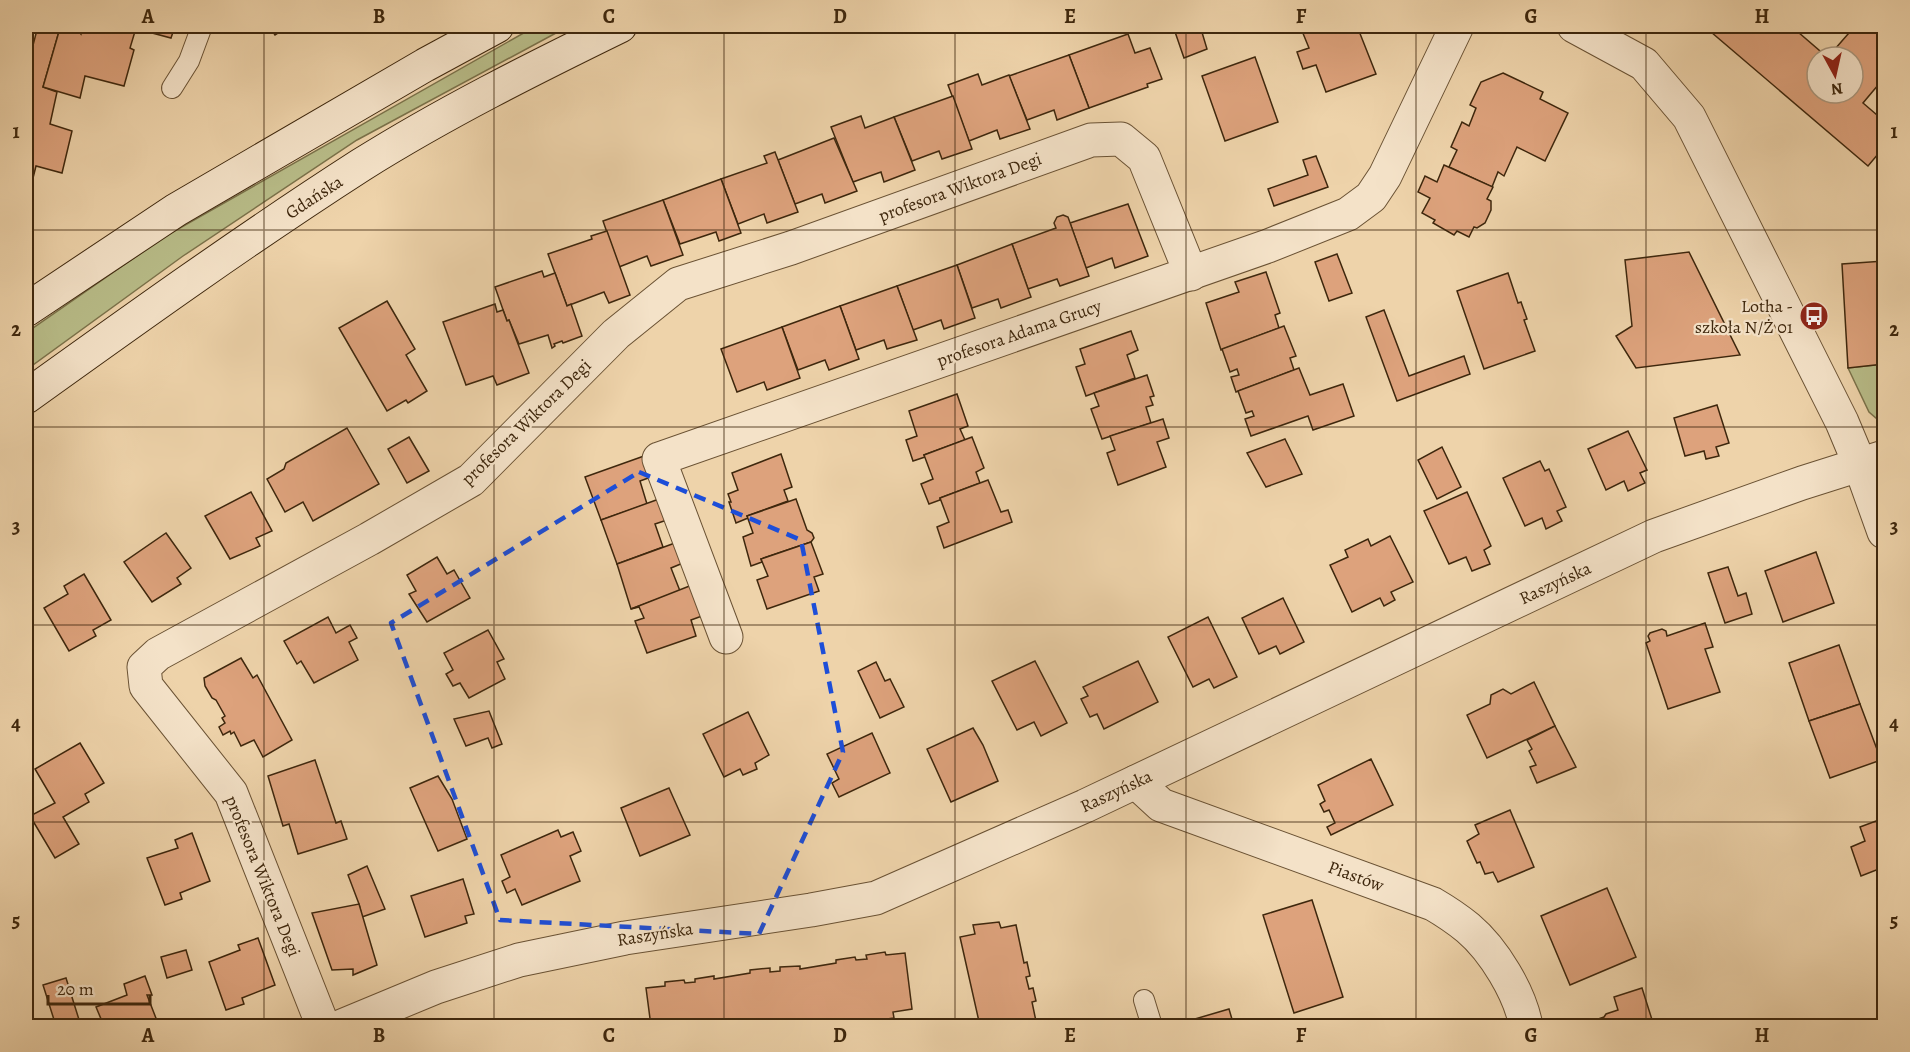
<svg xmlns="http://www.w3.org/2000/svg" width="1910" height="1052" font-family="Alegreya,serif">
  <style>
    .green { fill: #b8bc88; stroke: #7b724a; stroke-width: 1.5 }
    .building { fill: #dda27c; stroke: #3e270d; stroke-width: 1.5 }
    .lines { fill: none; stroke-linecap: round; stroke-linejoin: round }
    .service-casing { stroke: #6a5234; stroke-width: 22 }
    .minor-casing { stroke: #6a5234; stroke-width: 35 }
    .tertiary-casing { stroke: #6a5234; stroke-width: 35 }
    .secondary-casing { stroke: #3e270d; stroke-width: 35 }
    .service { stroke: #f4e2c8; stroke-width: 20 }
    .minor { stroke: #f4e2c8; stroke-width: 33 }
    .tertiary { stroke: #f4e2c8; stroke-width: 33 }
    .secondary { stroke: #f4e2c8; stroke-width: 33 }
    .marked { fill: none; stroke: #1d4ed8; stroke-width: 4.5; stroke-dasharray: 12 8; stroke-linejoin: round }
    .grid { fill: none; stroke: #3e270d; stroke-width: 1.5; stroke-opacity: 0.55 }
    .labels { text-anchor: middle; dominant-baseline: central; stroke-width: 4.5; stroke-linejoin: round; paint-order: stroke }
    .street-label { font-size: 18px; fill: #3e270d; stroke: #f4e2c8 }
    .poi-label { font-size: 18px; fill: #3e270d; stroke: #f4e2c8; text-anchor: end }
    .neatline { fill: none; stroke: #3e270d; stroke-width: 2 }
    .grid-label { font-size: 20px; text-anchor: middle; font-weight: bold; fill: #3e270d }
  </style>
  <rect width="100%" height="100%" fill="#eed3aa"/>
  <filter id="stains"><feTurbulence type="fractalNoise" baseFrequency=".00333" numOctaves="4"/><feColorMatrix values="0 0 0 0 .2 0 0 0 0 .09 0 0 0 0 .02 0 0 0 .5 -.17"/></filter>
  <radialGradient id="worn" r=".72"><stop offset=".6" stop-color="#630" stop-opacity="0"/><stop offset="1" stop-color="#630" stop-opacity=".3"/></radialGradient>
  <g class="green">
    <path d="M536,26H569L357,140L183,256L26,370V333L164,237Z"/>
    <path d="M1884,364V422L1876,418L1869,412L1848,368Z"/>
  </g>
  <g class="building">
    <path d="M38,26L60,28L43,87L57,92L50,124L72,131L62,173L36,166L29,194L26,193V72Z"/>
    <path d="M83,26H126L136,28L130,48L134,50L124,86L85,76L80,98L43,87L60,28L67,27L77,29L81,34Z"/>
    <path d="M126,26H175L171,38Z"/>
    <path d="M269,26H289L275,35Z"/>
    <path d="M1173,26H1211L1201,29L1207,49L1184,58Z"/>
    <path d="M1300,26H1357L1376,74L1326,92L1316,65L1303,69L1297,52L1309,48Z"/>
    <path d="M1704,26H1791L1827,57H1817V93H1853V57H1828L1855,26H1884V78L1863,103L1884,121V147L1868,166Z"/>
    <path d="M1128,34L1135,53L1150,48L1162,79L1147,84L1148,87L1089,108L1069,55Z"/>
    <path d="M1069,55L1089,108L1057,120L1054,110L1027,120L1009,76Z"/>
    <path d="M1255,57L1278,122L1225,141L1202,76Z"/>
    <path d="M1503,73L1543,92L1540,99L1568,113L1545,161L1517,147L1504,176L1498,172L1492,187L1449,167L1457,150L1451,147L1462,122L1469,126L1476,108L1470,105L1481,82Z"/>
    <path d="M978,74L982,85L1009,75L1030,129L1000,139L997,130L969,141L948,85Z"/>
    <path d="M953,96L972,149L942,159L939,151L912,161L894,117Z"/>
    <path d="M861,116L865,128L894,117L915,170L884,182L881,172L853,182L831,127Z"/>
    <path d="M834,138L857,191L825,203L822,194L795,204L778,160Z"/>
    <path d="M775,152L798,212L767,223L764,214L738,224L721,179L767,163L764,156Z"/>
    <path d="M1316,156L1328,187L1274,206L1268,189L1308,175L1303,160Z"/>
    <path d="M1444,165L1493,187L1487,199L1491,201V210L1485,223L1477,228L1474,227L1469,237L1457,231L1454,235L1433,223L1435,220L1422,213L1430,198L1418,192L1425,176L1437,182Z"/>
    <path d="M721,179L741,233L719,241L716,232L680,244L663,200Z"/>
    <path d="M663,200L683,255L651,266L647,256L619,267L603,221Z"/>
    <path d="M1128,204L1148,256L1115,268L1112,258L1086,268L1070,223Z"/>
    <path d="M1063,215L1068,217L1089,276L1060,286L1057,279L1028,289L1012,244L1056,228L1054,223L1057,217Z"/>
    <path d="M607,231L630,295L609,303L604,292L567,306L548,254L592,239L591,236Z"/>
    <path d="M1012,244L1031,297L1001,308L998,299L972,308L957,265Z"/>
    <path d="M1689,252L1740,355L1636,368L1616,336L1632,326L1625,260Z"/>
    <path d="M1337,254L1352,293L1329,301L1315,262Z"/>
    <path d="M1884,261V364L1848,368L1842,264Z"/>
    <path d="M957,265L975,318L944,329L941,320L913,330L897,286Z"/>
    <path d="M542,271L544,277L555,273L567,306L571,304L582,336L563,343L562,341L554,344L555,346L552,348L548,335L519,344L509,320L507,321L495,287Z"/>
    <path d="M1266,272L1280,313L1275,315L1279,328L1221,350L1206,303L1239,292L1235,282Z"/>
    <path d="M1508,273L1518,303L1521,302L1527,319L1524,320L1535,351L1484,369L1457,291Z"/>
    <path d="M897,286L917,340L887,349L884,340L856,350L840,306Z"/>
    <path d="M387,301L415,349L406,355L427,391L408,403L406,400L387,411L339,328Z"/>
    <path d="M495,304L497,312L503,310L507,321L509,320L529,373L497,385L493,376L466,385L443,322Z"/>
    <path d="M840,306L859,359L829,370L825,360L798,370L782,327Z"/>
    <path d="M1384,310L1409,376L1464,356L1470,374L1397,401L1366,317Z"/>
    <path d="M1284,326L1296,356L1290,358L1294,370L1236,392L1231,377L1239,375L1237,369L1230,372L1222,349Z"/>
    <path d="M782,327L800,378L767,390L764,382L737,392L721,349Z"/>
    <path d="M1131,331L1138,350L1127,355L1135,378L1086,396L1076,367L1085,364L1080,349Z"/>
    <path d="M1299,368L1310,395L1343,384L1354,416L1313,430L1308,416L1251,436L1245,419L1254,416L1252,411L1246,413L1238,391Z"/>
    <path d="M1147,375L1154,396L1150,397L1153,405L1146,407L1151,423L1102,439L1091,409L1099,406L1094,393Z"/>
    <path d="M957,394L968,426L960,429L965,440L924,455L925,457L913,461L906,440L917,436L909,411Z"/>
    <path d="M1717,405L1729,443L1716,447L1719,456L1706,459L1704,451L1685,456L1674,418Z"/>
    <path d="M1163,419L1169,438L1157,442L1166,467L1118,485L1107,453L1115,450L1110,436Z"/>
    <path d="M347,428L379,484L313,521L303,502L285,512L267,479L284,469L286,463Z"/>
    <path d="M1628,431L1647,470L1640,473L1645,483L1628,491L1624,481L1606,490L1588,449Z"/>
    <path d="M409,437L429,471L407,483L388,449Z"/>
    <path d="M972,437L984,468L976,472L980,483L940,498V500L929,504L921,484L933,479L924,455Z"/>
    <path d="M1285,439L1302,474L1266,487L1247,453Z"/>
    <path d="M1442,447L1461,487L1437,499L1418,460Z"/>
    <path d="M781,454L792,487L784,490L788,501L747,516L748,518L736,523L729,502H731L728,494L738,490L732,473Z"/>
    <path d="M644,456L651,477L640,481L647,504L601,520L585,477Z"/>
    <path d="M1540,461L1545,471L1549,469L1566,507L1557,511L1562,521L1546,529L1542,518L1525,526L1503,478Z"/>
    <path d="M988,480L1001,512L1008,510L1012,522L944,548L937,527L949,522L940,498Z"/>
    <path d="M251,492L272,531L256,538L260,546L230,559L205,516Z"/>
    <path d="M1467,492L1491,546L1484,550L1490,564L1472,571L1466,557L1449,564L1424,511Z"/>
    <path d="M659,499L667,520L655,524L663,547L617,564L601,520Z"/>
    <path d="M796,499L807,530L812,533L814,538L811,542L761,559L762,562L751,566L743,537L753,533L747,516Z"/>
    <path d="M166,533L191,568L177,578L181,584L152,602L124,562Z"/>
    <path d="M1390,536L1413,582L1391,592L1395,600L1384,606L1380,598L1352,612L1330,565L1348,557L1345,550L1368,539L1371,546Z"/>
    <path d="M811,542L823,574L814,577L819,591L767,609L757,580L768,576L761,559Z"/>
    <path d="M675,543L683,563L671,568L680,591L631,609L617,564Z"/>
    <path d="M1816,552L1834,603L1783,622L1765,571Z"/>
    <path d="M437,557L447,574L454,570L470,598L427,622L409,594L416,591L407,575Z"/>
    <path d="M1728,567L1738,596L1746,593L1752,614L1725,623L1708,573Z"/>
    <path d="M84,574L111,620L93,630L96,636L69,651L44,608L68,594L64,586Z"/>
    <path d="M692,585L702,616L691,620L696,636L647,653L635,621L644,618L639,607L631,609Z"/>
    <path d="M1283,598L1304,642L1280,654L1276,646L1259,654L1242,618Z"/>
    <path d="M328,617L336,633L350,625L357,638L349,642L358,660L314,683L301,661L297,664L284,641Z"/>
    <path d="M1208,617L1237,677L1214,688L1209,679L1193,687L1168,637Z"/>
    <path d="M1705,623L1713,647L1705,649L1720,692L1668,709L1646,643L1650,641L1648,636L1650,633L1662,629L1666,631L1667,636Z"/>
    <path d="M488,630L504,659L497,662L505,679L469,698L460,683L453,686L446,674L453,670L444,653Z"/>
    <path d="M1839,645L1860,704L1809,721L1789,663Z"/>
    <path d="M241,658L253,678L257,675L292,740L263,757L254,740L241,746L234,732L231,734L230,731L223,735L219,727L225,723L222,718L225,716L216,700L212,698L205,686L204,678Z"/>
    <path d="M1035,661L1067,723L1041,736L1034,722L1017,730L992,681Z"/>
    <path d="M1138,661L1158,702L1104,729L1097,714L1090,717L1081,699L1088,696L1083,687Z"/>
    <path d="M876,662L885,681L890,679L904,707L880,718L858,671Z"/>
    <path d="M1534,682L1555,726L1487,758L1467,715L1490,704L1491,695L1503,689L1511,694Z"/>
    <path d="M1860,704L1881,760L1830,778L1809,721Z"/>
    <path d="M489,711L502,744L492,748L488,738L466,746L454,719Z"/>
    <path d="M748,712L769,755L755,763L757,769L743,775L740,769L724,777L703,734Z"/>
    <path d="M1555,726L1576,767L1537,783L1530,767L1536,765L1529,751L1532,749L1527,740Z"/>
    <path d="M973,728L983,745L998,781L951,802L927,749Z"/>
    <path d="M872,733L890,773L839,797L832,783L839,779L827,754Z"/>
    <path d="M80,743L104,783L85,794L89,802L63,817L79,844L55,858L30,816L55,803L35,769Z"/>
    <path d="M1371,759L1393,805L1331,835L1327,827L1335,823L1329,810L1324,812L1320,804L1325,801L1318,785Z"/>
    <path d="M315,760L336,823L341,821L347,839L298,854L289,824L283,826L268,776Z"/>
    <path d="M438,776L452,799L467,839L438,851L410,788Z"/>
    <path d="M669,788L690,835L640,856L621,808Z"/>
    <path d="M1510,810L1534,867L1498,882L1493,872L1485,874L1480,862L1477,863L1467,841L1479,834L1475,825Z"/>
    <path d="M1884,818V867L1861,876L1851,847L1865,841L1860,827Z"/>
    <path d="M558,830L561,837L573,832L581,851L570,856L580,881L522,905L515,889L507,893L502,881L510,877L501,855Z"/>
    <path d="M192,833L210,881L180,893L182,899L165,905L147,858L178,848L175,840Z"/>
    <path d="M367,866L385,909L362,917L359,904L348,875Z"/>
    <path d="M463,879L474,914L465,916L467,923L425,937L411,896Z"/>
    <path d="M1607,888L1636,957L1570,985L1541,916Z"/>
    <path d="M1312,900L1343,997L1294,1013L1263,915Z"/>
    <path d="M359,904L377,965L353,975V969L332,970L312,913Z"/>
    <path d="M999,922L1001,928L1016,925L1024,963L1027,962L1030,976L1026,977L1029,989L1033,988L1036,1001L1032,1002L1037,1026H980L960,937L975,934L973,925Z"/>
    <path d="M258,938L275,985L242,998L244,1004L226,1010L209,962L240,950L238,945Z"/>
    <path d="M186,950L192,970L167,978L161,957Z"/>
    <path d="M885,952L886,955L905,953L912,1009L893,1012L894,1018L845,1025L844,1019L807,1023V1026H651L646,988L665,986V982L684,980L685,983L695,982V979L714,976V979L750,973V970L770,968V972L780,971V967L800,966V969L836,963V960L855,957L856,960L867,959L866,955Z"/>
    <path d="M145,976L152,995H147L159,1026H104L96,1007L127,995L124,984Z"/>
    <path d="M66,978L81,1026H56L43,985Z"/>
    <path d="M1642,988L1654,1026H1578L1604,1017L1606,1014L1618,1010L1614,997Z"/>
    <path d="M1229,1009L1234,1026H1171Z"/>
  </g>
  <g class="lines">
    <g class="service-casing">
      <g id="service">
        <path d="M172,88L189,61L202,26"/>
        <path d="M1144,1000L1152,1026"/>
      </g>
    </g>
    <g class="minor-casing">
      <g id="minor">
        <path d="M726,637L659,459L1268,246L1348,214L1371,197L1385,176L1457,26"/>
        <path d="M1136,782L1161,805L1433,904C1445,911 1457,919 1468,928C1494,950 1520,993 1526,1026"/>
        <path d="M323,1026L231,793L146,686L144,667L158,654L369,539L471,480L616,334L678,284L791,248L1091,140L1121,139L1144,158L1191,274"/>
        <path d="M342,1026L436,987L519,960L625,938L811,910L876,898L1085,806L1654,536L1802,483L1884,457"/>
      </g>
    </g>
    <g class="tertiary-casing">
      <path id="tertiary" d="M1574,26L1644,64L1689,117L1842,422L1860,465L1884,532"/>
    </g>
    <g class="secondary-casing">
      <g id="secondary">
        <path d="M26,310L176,210L425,65L497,26"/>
        <path d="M26,397C136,318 246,239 361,165C444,113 532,69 620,26"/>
      </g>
    </g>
    <use href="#service" class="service"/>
    <use href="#minor" class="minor"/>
    <use href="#tertiary" class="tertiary"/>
    <use href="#secondary" class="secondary"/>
  </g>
  <path class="marked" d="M639,472L801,540L843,752L759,934L500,920L391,623Z"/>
  <path class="grid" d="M264,26V1026M494,26V1026M724,26V1026M955,26V1026M1186,26V1026M1416,26V1026M1646,26V1026M26,230H1884M26,427H1884M26,625H1884M26,822H1884"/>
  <defs>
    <g id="bus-disc" transform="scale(1.5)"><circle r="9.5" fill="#8f2418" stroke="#f4e2c8"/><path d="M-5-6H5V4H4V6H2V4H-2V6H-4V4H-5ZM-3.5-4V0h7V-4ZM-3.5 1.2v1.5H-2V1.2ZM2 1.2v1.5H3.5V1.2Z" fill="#fff"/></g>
  </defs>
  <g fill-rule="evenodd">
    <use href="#bus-disc" x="1814" y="316"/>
  </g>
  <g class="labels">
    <g class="street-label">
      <text transform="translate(960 187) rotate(-20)">profesora Wiktora Degi</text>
      <text transform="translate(314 197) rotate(-33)">Gdańska</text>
      <text transform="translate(1019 333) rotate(-19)">profesora Adama Grucy</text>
      <text transform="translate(526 422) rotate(-44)">profesora Wiktora Degi</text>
      <text transform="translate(1555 583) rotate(-25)">Raszyńska</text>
      <text transform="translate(1116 791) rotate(-25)">Raszyńska</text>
      <text transform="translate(263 876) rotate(68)">profesora Wiktora Degi</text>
      <text transform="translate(1356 876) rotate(20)">Piastów</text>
      <text transform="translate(655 934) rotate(-9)">Raszyńska</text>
    </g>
    <g class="poi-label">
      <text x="1793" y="306">Lotha -<tspan x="1793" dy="21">szkoła N/Ż 01</tspan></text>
    </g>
  </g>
  <rect width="1910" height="1052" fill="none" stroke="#eed3aa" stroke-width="66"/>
  <g transform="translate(1835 75) rotate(172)"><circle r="28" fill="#f4e2c8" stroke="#ab977d" stroke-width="1.5"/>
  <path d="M0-4.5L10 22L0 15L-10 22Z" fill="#8f2418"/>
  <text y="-9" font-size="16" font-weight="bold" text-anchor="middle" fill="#3e270d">N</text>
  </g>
  <path d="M48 995v9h102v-9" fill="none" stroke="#3e270d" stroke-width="3"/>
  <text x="57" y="995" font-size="18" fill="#3e270d" stroke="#f4e2c8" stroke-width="4.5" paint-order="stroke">20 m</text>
  <rect x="33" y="33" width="1844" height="986" class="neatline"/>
  <g class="grid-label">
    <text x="148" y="23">A</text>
    <text x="379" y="23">B</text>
    <text x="609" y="23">C</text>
    <text x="840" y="23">D</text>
    <text x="1070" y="23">E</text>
    <text x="1301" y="23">F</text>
    <text x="1531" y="23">G</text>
    <text x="1762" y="23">H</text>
    <text x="16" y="138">1</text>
    <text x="1894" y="138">1</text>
    <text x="16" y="336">2</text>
    <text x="1894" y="336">2</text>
    <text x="16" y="533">3</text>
    <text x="1894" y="533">3</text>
    <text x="16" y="730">4</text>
    <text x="1894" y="730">4</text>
    <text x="16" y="927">5</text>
    <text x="1894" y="927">5</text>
    <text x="148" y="1042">A</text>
    <text x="379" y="1042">B</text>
    <text x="609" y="1042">C</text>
    <text x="840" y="1042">D</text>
    <text x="1070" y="1042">E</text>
    <text x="1301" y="1042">F</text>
    <text x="1531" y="1042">G</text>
    <text x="1762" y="1042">H</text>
  </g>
  <rect width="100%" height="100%" filter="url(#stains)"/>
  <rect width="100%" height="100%" fill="url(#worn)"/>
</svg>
